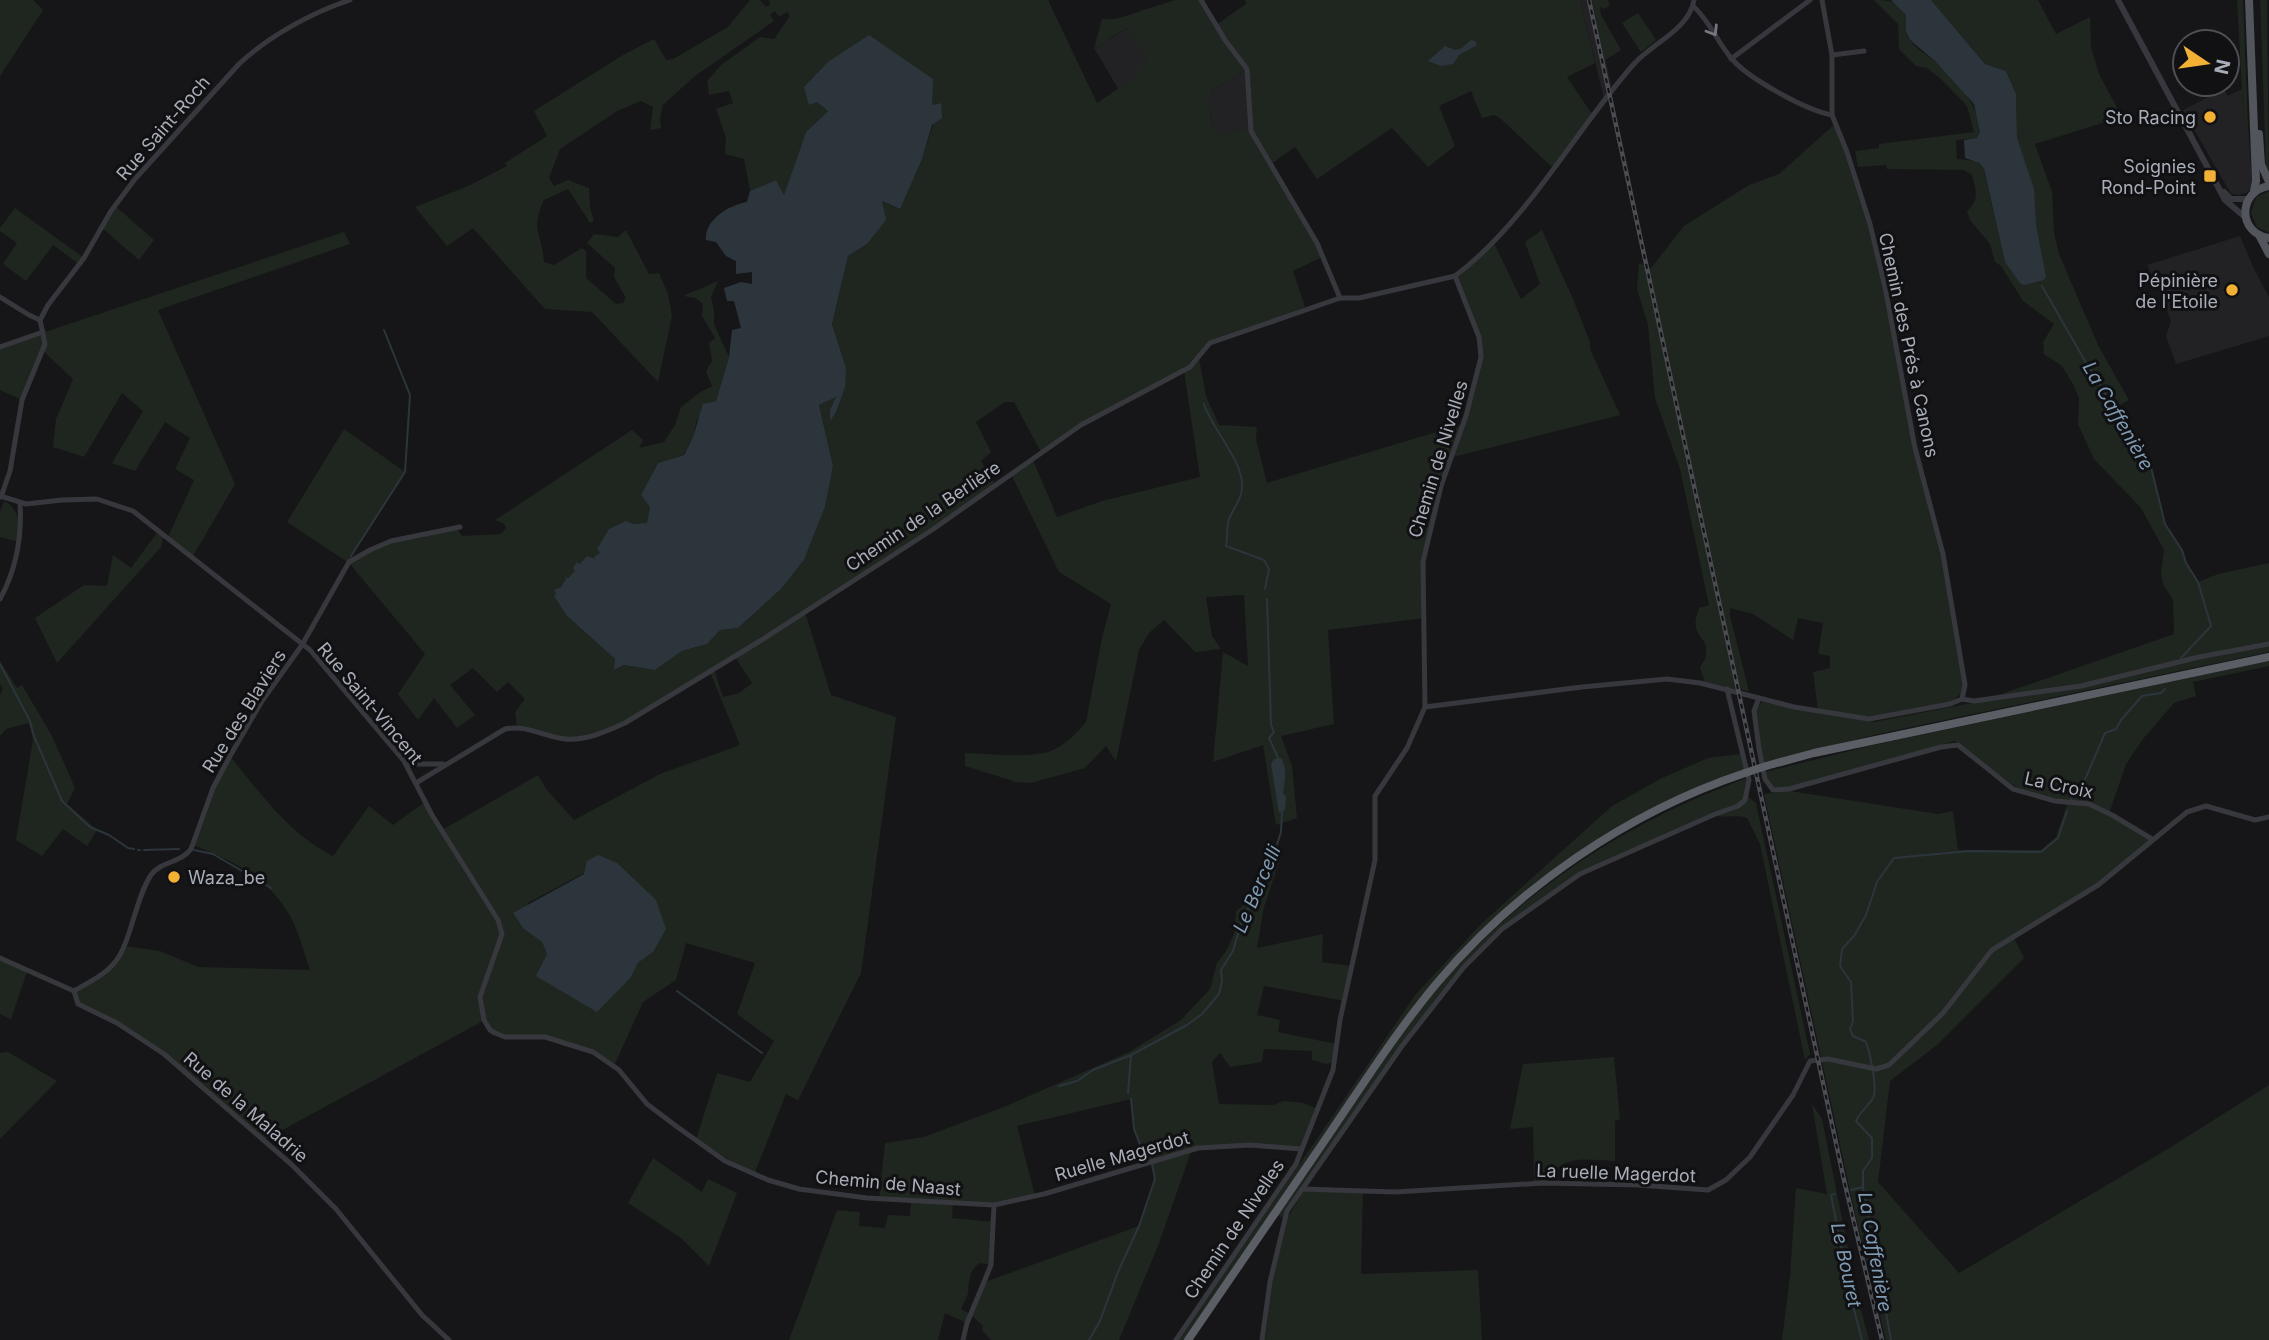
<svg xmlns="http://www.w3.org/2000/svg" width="2269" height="1340" font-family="Inter,sans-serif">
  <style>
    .built { fill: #222225 }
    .green { fill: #1e261f; fill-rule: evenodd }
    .water { fill: #2c353c }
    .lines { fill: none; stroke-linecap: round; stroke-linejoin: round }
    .stream { stroke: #2c353c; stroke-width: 2 }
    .minor { stroke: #37383d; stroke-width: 5 }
    .tertiary { stroke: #37383d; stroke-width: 6 }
    .primary { stroke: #53555c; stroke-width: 8 }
    .trunk { stroke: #5b5e65; stroke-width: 8 }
    .rail-casing { stroke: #4a4c52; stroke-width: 4.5 }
    .rail { stroke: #111113; stroke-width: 2; stroke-dasharray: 5; stroke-linecap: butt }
    .trunk-bridge { stroke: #5b5e65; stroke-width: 8 }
    .oneway { stroke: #757881 }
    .poi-dot { fill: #f2b134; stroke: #111113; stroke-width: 2.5 }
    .labels { text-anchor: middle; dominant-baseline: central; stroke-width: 6; stroke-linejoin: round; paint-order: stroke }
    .poi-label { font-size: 18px; fill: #a8adb8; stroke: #111113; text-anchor: end }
    .street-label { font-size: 18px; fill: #a8adb8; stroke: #111113 }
    .water-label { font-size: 19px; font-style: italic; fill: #7f9bb3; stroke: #111113 }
  </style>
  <rect width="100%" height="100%" fill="#161618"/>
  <g class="built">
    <path d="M1580,0H1592L1613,93L1605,103Z"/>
    <path d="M1128,28L1148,59L1138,75L1119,90L1094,48Z"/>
    <path d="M1247,69L1251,131L1217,136L1210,118L1211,111L1205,100L1212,97L1210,92Z"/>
    <path d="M2224,89L2228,96L2242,89L2244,124L2248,125L2252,185L2248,192L2240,195L2231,194L2183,110Z"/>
    <path d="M2240,236L2254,269L2269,297V336L2176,364L2166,336L2171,320L2147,265Z"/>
  </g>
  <g class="green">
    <path d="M0,0H33L43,10L0,76Z"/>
    <path d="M750,0H760L766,7L770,5L769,0H1048L1097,103L1138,75V66L1148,59L1127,28L1094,48L1102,19H1116L1175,0H1201L1216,25L1246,4L1245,0H1580L1595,63L1567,77L1592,114L1554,169L1500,118L1494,115L1482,118L1471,91L1439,106L1455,146L1428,167L1392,128L1317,179L1295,147L1271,164L1324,256L1293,271L1305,307L1215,341L1199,358L1206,396L1219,425L1257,427L1256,439L1267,483L1463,424L1481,350L1455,276L1493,241L1521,299L1540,284L1525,242L1542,230L1573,299L1590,342V349L1620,415L1457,456L1452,455L1423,562L1425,618L1328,630L1334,724L1281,736L1292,766L1297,818L1276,825L1263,745L1213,762L1223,652L1248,666L1244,595L1206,597L1212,636L1221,649L1195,652L1164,620L1149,633L1139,650L1116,761L1106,746L1085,768L1031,783L1016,782L965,766V753C990,754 1024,758 1048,752C1061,748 1078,733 1086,722L1102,638L1111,604L1059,572L1011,474L1033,460L1057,517L1102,501L1200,477L1184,371L1081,425L1042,454L1014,402H1005L976,422L991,452L981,461L995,484L932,530L805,612L831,695L896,717L861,973L798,1100L786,1094L754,1175L696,1140L717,1073L750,1082L774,1041L737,1014L755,963L686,943L676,980L643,1002L614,1066C596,1054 575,1045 554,1040C530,1033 500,1045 483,1021L264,1140L203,1086L136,1035L78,1004L74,991L110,968L124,946L160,951L198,967L310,970C304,952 298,930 289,914C266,876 233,861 193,845L209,799L230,756C260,793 290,835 333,856L369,806L393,825L425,802L442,830L538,775L546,789L574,820L660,774L740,745L710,672L625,723L575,739L517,727L515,712L525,699L508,682L497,692L473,668L450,685L475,715L457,728L434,698L418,720L398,694L425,654L349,563L287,522L344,429L405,472L351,556L353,558L391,541L456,527L462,536L501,534L506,528L504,524L495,520L632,430L643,440L639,448L664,442L675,425L681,407L699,393L712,386L706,371L712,361L709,343L715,338L702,316L703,304L696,298L683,296L718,281L711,297L714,311V324L729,357L716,401L697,420L693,437L683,455L658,463L641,495L651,507L647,523C625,525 611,543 596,558C588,566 576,571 567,578L565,576L567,579L561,587L554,590L567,616L615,659V670L624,665L655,670L682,651L707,644L720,630L738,628L781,589L804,560L825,507L833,466L819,405L836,396L830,420L846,368L832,324L848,256L867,244L881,201L899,209L922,159L940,103L932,106L817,102L828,111L806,132L784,196L776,180L750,191L744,159L725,154L726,138L716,109L733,103L729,91L709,95L707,81L721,65L760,37L774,39L790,16L787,12L779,17L775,11L770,15L774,21L695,76L663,105L660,118L661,128L650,130L653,107L641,101L617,111L560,149L549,178L554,186L568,180L589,188L590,207L594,221L590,223L568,189L544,200C530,231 542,233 544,262L554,265L582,248L586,251V278L616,304L623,303L626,298L614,277L615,268L587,243L594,234L618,237L626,230L649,274L659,273L668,294L672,316L658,382L592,312L545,309L473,228L447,246L415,207L468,186L507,166L505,163L547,136L534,111L623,55L654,39L666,60L673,59L728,27ZM1247,69L1251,130L1217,135L1210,118L1211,111L1206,101L1212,97L1210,92ZM735,657L752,683L739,693L723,697L714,669ZM584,873L653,952L638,963L631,977L537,976L547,954L542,942L524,929L528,903Z"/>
    <path d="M1592,0H1608L1610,6L1603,9L1600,7L1601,15L1621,50L1605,60Z"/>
    <path d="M1874,0C1893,0 1894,1 1906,15C1907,23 1905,30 1908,37C1914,49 1927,54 1936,62C1957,82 1981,105 1980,135L1977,138L1956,140L1957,159L1977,161L1983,166L2005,262L2024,285L2046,276L2017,138L2016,94L2006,71L1985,64L1931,0H2038L2056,34L2090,17L2091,47L2099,74L2122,117L2035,144L2052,192L2054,233L2059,254L2099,347L2129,400L2116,407L2140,451L2150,463L2165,524L2182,550L2186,563L2198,582L2218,574L2269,563V643L2082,684L1990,698L2174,634L2173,600L2163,584L2161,572L2164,550L2141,508L2094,459L2078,424L2079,399L2074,386L2062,366L2044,354L2043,342L2054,324L2023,301L2001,266L1995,262L1990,244L1970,220L1967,211C1980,200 1976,191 1972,175L1964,170L1887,169L1886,165L1858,167L1855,151L1879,148V144L1974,132L1967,106L1941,79L1927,68L1916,66L1899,49L1898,24Z"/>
    <path d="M2237,0H2243L2248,125H2244Z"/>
    <path d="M2260,0H2267L2269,173L2266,164Z"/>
    <path d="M1638,13L1656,40L1641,52L1622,23Z"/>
    <path d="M1836,123L1869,224L1884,291L1913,448L1942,556L1963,687L1962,693L1951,702L1867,717L1818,710L1813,672L1830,668V656L1818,654L1823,623L1798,618L1793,640L1753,614L1730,608V616L1749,691L1706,685L1700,668L1706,657V645C1696,629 1692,629 1699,608L1709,605L1680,469L1655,398L1648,325L1637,289L1639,263L1651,268L1684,226L1749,185L1779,174Z"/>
    <path d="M2269,191V233L2257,227L2251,213L2256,197Z"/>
    <path d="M115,206L154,240L139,260L102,228Z"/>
    <path d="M15,208L84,258L79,264L53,245L26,281L3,264L17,243L0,231V228Z"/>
    <path d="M344,232L350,244L158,310L235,484L193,556L168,537L194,480L175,469L190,438L165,422L135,471L112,463L143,411L122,393L84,457L53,447L56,419L73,379L43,351L22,400L0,390V347Z"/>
    <path d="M4,501C21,509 19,526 19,542L0,537V512Z"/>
    <path d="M159,530L164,534L161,547L57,663L35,618L84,585L107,586L113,555L131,568Z"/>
    <path d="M2269,646V652L1878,734L1762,763L1755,711L1762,702L1874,722L1967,704L2081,687L2199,659Z"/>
    <path d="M0,661L17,688L22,685L52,736L75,788L67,804L97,830L87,846L63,829L42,856L16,840L33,740L29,723L6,729L0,736V695L3,689L0,684Z"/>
    <path d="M2269,661V666L2193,682L2196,696L2174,703L2143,739L2126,764L2110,811L2157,840L2100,887L2014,938L2024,958L1937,1045L1890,1081L1878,1182L1959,1273L2171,1147L2269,1085V1340H1886L1856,1218L1764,794L1790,791L1938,814L1953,811L1958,850H2041L2056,837L2067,805C2016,797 1995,770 1955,741L1785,789L1771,787L1765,772L1878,744Z"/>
    <path d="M1741,754L1744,769L1585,848L1530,888L1394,1033L1184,1340H1179L1416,994L1481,924L1612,806L1662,778L1708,758Z"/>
    <path d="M1747,778L1745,797L1747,796L1756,803L1810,1054L1805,1060L1760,844L1747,818C1735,814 1724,819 1713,815L1738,806L1745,799L1741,803L1707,815L1577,874L1501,928L1459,971L1417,1024L1289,1204L1283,1217L1277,1216C1327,1143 1373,1066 1429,998C1513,896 1623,823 1747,778Z"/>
    <path d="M1268,858L1280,859L1264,907L1257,948L1323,934L1322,962L1352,966L1345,1001L1264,986L1257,1015L1280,1020L1278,1032L1336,1044L1334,1062L1326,1064L1312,1060V1051L1264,1049L1262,1062L1230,1067L1220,1053L1212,1062L1219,1104L1273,1105L1284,1101L1304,1103L1318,1109L1301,1149L1268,1146L1192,1149L1158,1246L1119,1340H991L982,1330L983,1326L971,1315L967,1323L945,1313L938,1340H789L837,1210L860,1212L859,1226L885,1228L888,1215L910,1216L911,1201L879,1199L885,1143L924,1137L1004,1107L1129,1052L1181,1020L1210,989L1217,963L1226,951L1234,934L1236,911L1250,900ZM1131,1099L1134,1129L1146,1162L1151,1161C1159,1183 1147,1204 1139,1226L985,1282L970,1314L961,1309C963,1304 967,1298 968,1293C969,1282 969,1269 980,1263L991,1265L994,1222L952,1218L953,1203L1000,1205L1035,1196L1017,1126Z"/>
    <path d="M0,958L28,969L11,1019L0,1014Z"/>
    <path d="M8,1052L57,1081L0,1139V1053Z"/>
    <path d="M1614,1057L1620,1119L1615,1121V1161C1582,1160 1565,1153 1544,1183H1534L1533,1127L1510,1129L1523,1064Z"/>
    <path d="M1812,1104L1822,1119L1858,1298L1869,1340H1782L1790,1276L1796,1188L1827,1194Z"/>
    <path d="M653,1158L702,1192L708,1179L737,1193L709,1266L681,1238L628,1203Z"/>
    <path d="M1306,1187L1363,1189L1361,1274L1478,1270L1482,1340H1265L1272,1283L1288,1217Z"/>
  </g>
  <g class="water">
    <path d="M1891,0H1931L1985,64L2006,71L2016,94L2017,138L2034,189L2036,225L2046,276L2044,280L2024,285L2020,283L2005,262L1984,169L1980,163L1965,158L1964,140L1977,138L1980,132L1974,104L1935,61L1910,40L1906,31V15Z"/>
    <path d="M869,35L933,79L932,105L941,103L942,118L932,125L922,159L900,209L882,201L886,220L867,244L848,256L832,324L846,368L845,387L836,412L830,421V410L836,397L819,405L833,466L825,507L804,560L781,589L738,628L720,630L707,644L682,651L655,670L624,665L614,670L615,659L567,616L554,596L556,594L554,590L561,587L566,579L565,576L568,578L575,571L573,568L577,562L580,564L587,556L595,559L594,557L600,553L597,549L609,529L626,521L633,524L647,523L650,507L641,495L658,463L684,455L693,437L703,404L716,401L729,357L732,330L741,328L734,301H727L724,288L741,282L752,284V272L736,274V261L726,256L716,242L706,240C704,220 729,205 747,202L750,191L776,180L784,195L806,132L828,111L817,102L809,105L804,87L828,62Z"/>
    <path d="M1471,40L1475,41L1477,45L1459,55L1453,64L1441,66L1428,61L1445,46L1455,50L1462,48Z"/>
    <path d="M1279,758L1282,759C1287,771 1285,780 1283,793L1286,797L1285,810L1279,813L1271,764L1274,759Z"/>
    <path d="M598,855L617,863L656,900L666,929L653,952L638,963L631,977L597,1012L536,976L547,954L542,942L524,929L513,913L584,874L587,861Z"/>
  </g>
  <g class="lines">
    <g class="stream">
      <path d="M2042,286L2089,368L2095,375L2102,390L2115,406L2140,451L2150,463L2165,524L2182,550L2186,563L2198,582L2211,626L2181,658"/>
      <path d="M1204,404C1212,430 1245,462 1242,489C1241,500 1233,509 1229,519C1226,528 1228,537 1226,546L1264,560L1269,569L1265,589"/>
      <path d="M351,556L405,472L410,395L384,330"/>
      <path d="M1267,599L1271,725L1274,732L1269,738L1279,760"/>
      <path d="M0,664L30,721L34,736L62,801L90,827L109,835L128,848L134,849"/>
      <path d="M2071,799L2081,789L2105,733L2116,729L2121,720L2142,696L2161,693L2165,689"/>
      <path d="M138,850H140"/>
      <path d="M144,850L179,849"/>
      <path d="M194,850L213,854L271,888"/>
      <path d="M677,991L762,1053"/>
      <path d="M1059,1086L1077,1081L1093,1070L1131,1055L1187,1025L1202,1014L1219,994L1222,981L1221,970L1233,951L1241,923L1271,863L1281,832L1282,811"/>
      <path d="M1128,1093L1131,1056"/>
      <path d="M1131,1099L1134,1129L1144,1155"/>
      <path d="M1851,1190L1863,1187"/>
      <path d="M1835,1194L1831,1195L1852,1302L1862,1340"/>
      <path d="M1089,1340L1100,1321L1118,1272L1139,1226L1155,1179L1152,1164"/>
      <path d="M1891,1340L1863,1187V1171L1872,1158V1138L1856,1121C1861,1110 1868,1107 1873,1098C1878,1089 1870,1053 1866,1042L1853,1036L1850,1029L1853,1021L1851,982L1840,966L1842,949L1854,936L1866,915L1877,882L1894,858L1969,851L2041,852L2058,838L2067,811"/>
    </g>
    <g class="minor">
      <path d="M1201,0L1225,40L1247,69L1251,131L1317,243L1340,298"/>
      <path d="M1822,0L1832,55V115L1847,152L1870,224L1885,287L1915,448L1943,554L1965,685L1962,699"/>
      <path d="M1693,6C1710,21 1717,42 1732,59C1749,79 1806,110 1832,115"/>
      <path d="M1832,55L1864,51"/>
      <path d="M1731,59L1810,0"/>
      <path d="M0,297L29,315L40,320"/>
      <path d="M40,320L48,305L84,258L111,211L135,179L239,64C269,36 311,13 350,0"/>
      <path d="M0,347L43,332"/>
      <path d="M0,496L26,504L62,500L97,499L133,511L310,650L404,761L432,815L498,920L502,934L480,997L484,1020L490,1030L495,1033L505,1037H545L593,1052L619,1070L647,1104L676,1126L725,1161L768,1180L799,1189L867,1198L994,1205L991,1265L967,1323L963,1340"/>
      <path d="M1,497L10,471L22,400L45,344L40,320"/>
      <path d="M0,599C16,570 22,536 20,503"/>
      <path d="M1759,698L1754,711L1759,749L1765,779L1773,790L1789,789L1941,747L1958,745L2013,789L2055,801L2089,804L2112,815L2152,839"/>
      <path d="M1962,699L1974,701L2081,686L2199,657L2269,644"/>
      <path d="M1425,707L1582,687L1667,679L1700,683L1794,707L1869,719L1950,704L1962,699"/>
      <path d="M406,764H443"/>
      <path d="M416,783L505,729C526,724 544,737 565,739C586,741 607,731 625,723L760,641L932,530L1081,425L1190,367L1210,343L1340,298H1359L1455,276"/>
      <path d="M0,958L74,991L78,1004L117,1023L164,1054L291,1164L336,1209L422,1315L449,1340"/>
      <path d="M74,991C89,982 105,975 115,962C131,943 135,899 151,875C161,861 181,863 191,849L213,788L230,756L262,701L302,645L349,562L370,550L391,541L460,527"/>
      <path d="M1302,1189L1395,1192L1544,1183L1638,1185L1708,1190L1726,1180L1750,1157L1793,1095L1810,1061L1828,1059L1876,1069L1889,1065L1943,1013L1992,950L2098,885L2187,812L2206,806L2255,820L2269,817"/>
      <path d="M994,1205L1044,1194L1198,1148L1250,1145L1301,1149"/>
      <path d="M1176,1340L1296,1164L1333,1070L1340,1020L1375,860V796L1407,748L1425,707L1423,562L1441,486L1466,416L1481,357L1479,337L1455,276C1527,222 1574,132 1633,65C1652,43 1689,30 1694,0"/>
      <path d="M1262,1340L1270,1282L1287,1211L1402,1046L1464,967L1502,929L1580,874L1713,815L1738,806L1745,800L1749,780L1727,689"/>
    </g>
    <g class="tertiary">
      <path d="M2118,0L2225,200L2246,218"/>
      <path d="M2224,192L2231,199H2248"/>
    </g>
    <g class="primary">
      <path d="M2249,0L2256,181L2254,191"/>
      <path d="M2259,134L2261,164L2269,182"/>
      <path d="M2269,186C2238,191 2237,233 2269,238"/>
      <path d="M2259,235L2269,254"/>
    </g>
    <g class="trunk">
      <path d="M1766,766L1814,753L2269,657"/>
      <path d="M1188,1340C1233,1274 1278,1209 1323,1143C1360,1089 1395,1033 1437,983C1517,888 1628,812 1745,773"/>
    </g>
    <g class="rail-casing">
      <path id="rail" d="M1589,0L1844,1180L1882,1340"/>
    </g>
    <use href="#rail" class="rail"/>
    <path class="trunk-bridge" d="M1745,773L1766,766"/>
  </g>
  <defs><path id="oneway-chevron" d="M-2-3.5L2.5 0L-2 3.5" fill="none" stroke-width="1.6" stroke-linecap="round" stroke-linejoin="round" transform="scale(1.75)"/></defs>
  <use class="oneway" href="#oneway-chevron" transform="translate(1713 31) rotate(58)"/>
  <g class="poi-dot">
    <circle cx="2210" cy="117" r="7"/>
    <rect x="2203" y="169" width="14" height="14" rx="3.5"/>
    <circle cx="2232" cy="290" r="7"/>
    <circle cx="174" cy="877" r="7"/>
  </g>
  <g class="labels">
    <g class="poi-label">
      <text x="2196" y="117">Sto Racing</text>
      <text x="2196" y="166">Soignies<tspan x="2196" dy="21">Rond-Point</tspan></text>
      <text x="2218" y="280">Pépinière<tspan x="2218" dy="21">de l'Etoile</tspan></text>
      <text x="188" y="877" text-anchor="start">Waza_be</text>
    </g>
    <g class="street-label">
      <text transform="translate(163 128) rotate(-49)">Rue Saint-Roch</text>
      <text transform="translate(1909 345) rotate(78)">Chemin des Prés à Canons</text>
      <text transform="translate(1438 459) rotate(-73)">Chemin de Nivelles</text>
      <text transform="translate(923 516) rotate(-34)">Chemin de la Berlière</text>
      <text transform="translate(370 703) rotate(50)">Rue Saint-Vincent</text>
      <text transform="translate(244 711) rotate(-58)">Rue des Blaviers</text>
      <text transform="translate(2059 785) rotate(12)">La Croix</text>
      <text transform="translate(246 1107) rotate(41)">Rue de la Maladrie</text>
      <text transform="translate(1122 1156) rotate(-16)">Ruelle Magerdot</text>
      <text transform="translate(1616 1173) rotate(2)">La ruelle Magerdot</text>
      <text transform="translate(888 1183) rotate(5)">Chemin de Naast</text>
      <text transform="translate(1234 1229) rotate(-56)">Chemin de Nivelles</text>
    </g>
    <g class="water-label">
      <text transform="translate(2118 416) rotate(60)">La Caffenière</text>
      <text transform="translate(1257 889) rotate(-67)">Le Bercelli</text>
      <text transform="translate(1875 1252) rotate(80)">La Caffenière</text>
      <text transform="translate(1846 1265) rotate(78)">Le Bouret</text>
    </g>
  </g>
  <g transform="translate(2206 63) rotate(103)"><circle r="33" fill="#111113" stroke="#4d4f55" stroke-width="2"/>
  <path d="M0-5L12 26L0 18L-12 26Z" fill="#f2b134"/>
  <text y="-10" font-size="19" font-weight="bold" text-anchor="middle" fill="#a8adb8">N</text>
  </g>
</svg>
